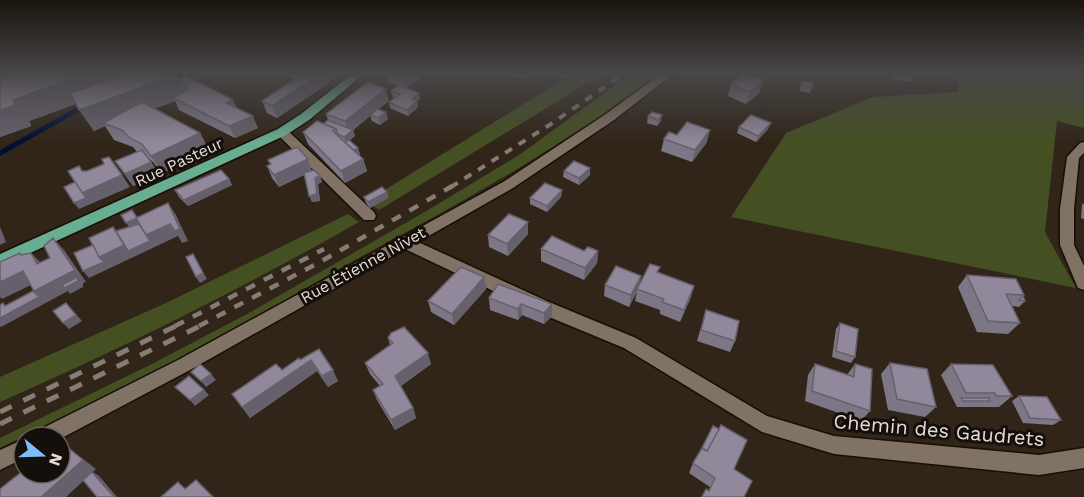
<svg xmlns="http://www.w3.org/2000/svg" width="1084" height="497" font-family="'Work Sans',sans-serif">
  <style>
    .green { fill: #445022 }
    .lines { fill: none; stroke-linecap: round; stroke-linejoin: round }
    .stream { stroke: #000f35; stroke-width: 5 }
    .street-casing { stroke: #180e04; stroke-width: 3 }
    .primary-casing { stroke: #180e04; stroke-width: 3 }
    .street { fill: #807264; fill-rule: evenodd }
    .primary { fill: #69ae93; fill-rule: evenodd }
    .rail-far2 { stroke: #867c72; stroke-width: 4; stroke-dasharray: 8 8; stroke-linecap: butt }
    .rail-far1 { stroke: #867c72; stroke-width: 4.5; stroke-dasharray: 10 10; stroke-linecap: butt }
    .rail { stroke: #867c72; stroke-width: 5; stroke-dasharray: 13 13; stroke-linecap: butt }
    .wall { fill: #7d7685 }
    .shaded-wall { fill: #66606c }
    .building { fill: #91899b; stroke: #66606c; stroke-width: 1.5 }
    .labels { text-anchor: middle; dominant-baseline: central; stroke-width: 6; stroke-linejoin: round; paint-order: stroke }
    .street-label { font-size: 16px; fill: #e5ddd5; stroke: #140f0a }
    .near-street-label { font-size: 20px; fill: #e5ddd5; stroke: #140f0a }
  </style>
  <rect width="100%" height="100%" fill="#302518"/>
  <g class="green">
    <path d="M573,73H604L379,210L367,201Z"/>
    <path d="M632,73H659C564,147 458,204 353,261C319,280 285,301 251,320C169,366 84,407 0,448V438L152,364L249,313L428,210L519,155Z"/>
    <path d="M957,73H1084V128L1057,121L1045,232L1076,288L731,217L786,133L873,97L958,92Z"/>
    <path d="M348,214L359,222C243,288 123,348 0,402V377L166,303Z"/>
  </g>
  <g class="lines">
    <g class="stream">
      <path d="M171,78L192,73"/>
      <path d="M0,153L86,105"/>
    </g>
    <g class="street-casing">
      <g id="street">
        <path d="M662,73H674L614,120L513,188L418,242L549,302L636,338L767,416L834,436L1039,455L1084,448V468L1039,475L834,454L762,432L624,348L537,312L405,249L190,370L60,439L34,437L37,431L178,360L503,182L606,114Z"/>
        <path d="M282,128L286,129L374,212L376,216L374,220H364L278,135L276,132Z"/>
        <path d="M1084,142V153L1079,158L1074,209V245L1084,266V290L1078,288L1060,245V209L1067,157L1080,143Z"/>
        <path d="M24,439V458L0,470V450Z"/>
      </g>
    </g>
    <g class="primary-casing">
      <path id="primary" d="M353,73H365L309,120L286,135L0,267V254L278,129L301,114Z"/>
    </g>
    <use href="#street" class="street"/>
    <use href="#primary" class="primary"/>
    <path class="rail-far2" d="M451,187L551,124L625,73"/>
    <g class="rail-far1">
      <path d="M175,326L324,249"/>
      <path d="M199,326L320,262L454,185"/>
    </g>
    <g class="rail">
      <path d="M0,412L178,325"/>
      <path d="M0,424L202,325"/>
    </g>
  </g>
  <g class="wall">
    <path d="M0,73H174L184,91L179,80L232,99L237,108L258,128L235,138L179,110L175,101L154,109L200,133L209,150L162,173L152,161L149,159L159,174L133,186L115,161L137,152L133,147L114,140L105,126L94,131L76,104L29,121L31,126L0,137Z"/>
    <path d="M279,73H342L332,80L329,78L330,82L277,118L267,113L262,101L295,79Z"/>
    <path d="M386,73H427L407,88L420,99L417,101L418,107L408,116L390,108L389,102L395,98L393,97L391,91L398,86L388,82Z"/>
    <path d="M434,73H447V74L442,77L435,74Z"/>
    <path d="M503,73H531L526,78H516Z"/>
    <path d="M551,73H573L565,79Z"/>
    <path d="M890,73H914L909,82L894,79L893,75L890,74Z"/>
    <path d="M802,81L812,87L810,93L799,91Z"/>
    <path d="M731,84L760,92L746,104L728,96Z"/>
    <path d="M389,101L378,109L388,119L380,125L372,121L370,116L353,130L355,136L349,141L358,148L360,155H359L363,159L367,171L345,183L308,144L303,132L323,124L328,120L326,114Z"/>
    <path d="M648,116L661,121L657,126L647,123Z"/>
    <path d="M739,127L768,129L756,142L737,133Z"/>
    <path d="M677,135L707,142L692,162L661,151L664,139Z"/>
    <path d="M268,160L312,171L320,176L322,182L318,184L320,201L312,202L304,175L279,187L272,178L267,166L270,165Z"/>
    <path d="M590,168V175L579,185L563,177L564,171Z"/>
    <path d="M229,179L232,185L188,206L179,197L175,190Z"/>
    <path d="M562,190L561,197L547,212L530,204V198Z"/>
    <path d="M387,192L388,198L370,208L366,203L364,197Z"/>
    <path d="M1084,203V219L1081,218L1082,205Z"/>
    <path d="M528,234L508,256L489,247L488,235Z"/>
    <path d="M541,249L598,251L597,263L584,280L541,261Z"/>
    <path d="M658,272L691,297L680,322L660,314V310L635,301L637,291L629,307L604,296L605,285L639,286Z"/>
    <path d="M967,275L1024,295L1023,296L1025,301L1019,307L1012,306L1020,323L1008,334L977,332L958,287Z"/>
    <path d="M484,277L486,289L454,325L431,312L428,301Z"/>
    <path d="M498,284L552,316L544,324L522,315L518,320L490,310L489,298Z"/>
    <path d="M706,310L735,341L730,352L697,341Z"/>
    <path d="M840,323L855,357L851,363L832,357L836,329Z"/>
    <path d="M388,338L431,364L401,386L413,408L416,418L395,430L377,400L373,390L380,386L370,374L365,363L390,345Z"/>
    <path d="M319,349L338,381L328,387L317,371L250,418L232,394L282,370Z"/>
    <path d="M890,363L936,407L925,417L888,410L881,374Z"/>
    <path d="M815,364L847,375L855,364L870,411L861,421L805,401L808,375Z"/>
    <path d="M951,364L1012,396L999,407H957L941,375Z"/>
    <path d="M1019,396L1061,420L1053,425L1023,423L1012,401Z"/>
    <path d="M693,463L734,469L752,481L708,491L710,487L689,473Z"/>
  </g>
  <g class="shaded-wall">
    <path d="M88,73H115L122,86L29,121L31,126L0,137V110L13,100Z"/>
    <path d="M322,73H327L330,82L277,118L272,106Z"/>
    <path d="M332,73H342L332,80L331,74Z"/>
    <path d="M409,73H427L405,89L403,78Z"/>
    <path d="M441,73H447V74L442,77Z"/>
    <path d="M526,73H531L526,78Z"/>
    <path d="M565,73H573L565,79Z"/>
    <path d="M176,75L187,96L173,98L175,101L108,125L103,123L105,126L94,131L79,110Z"/>
    <path d="M763,80L760,92L746,104L750,92Z"/>
    <path d="M386,89L389,101L348,133L345,121Z"/>
    <path d="M419,93L420,99L417,101L418,107L408,116L407,110L412,99Z"/>
    <path d="M232,99L238,111L226,103Z"/>
    <path d="M386,112L388,119L380,125L378,118Z"/>
    <path d="M662,115L661,121L657,126L658,120Z"/>
    <path d="M253,116L258,128L235,138L229,126Z"/>
    <path d="M771,123L768,129L756,142L758,136Z"/>
    <path d="M353,130L355,136L346,143L344,137Z"/>
    <path d="M710,130L707,142L692,162L695,150Z"/>
    <path d="M200,133L209,150L162,173L151,156Z"/>
    <path d="M358,148L360,155L353,158L352,152Z"/>
    <path d="M308,159L312,171L279,187L274,175Z"/>
    <path d="M363,159L367,171L345,183L341,171Z"/>
    <path d="M151,162L159,174L133,186L125,174Z"/>
    <path d="M590,168V175L579,185V178Z"/>
    <path d="M122,175L130,187L79,209L74,203L82,193Z"/>
    <path d="M320,176L322,182L318,184L320,201L312,202L309,196L315,178Z"/>
    <path d="M229,179L232,185L188,206L184,200Z"/>
    <path d="M562,190L561,197L547,212V206Z"/>
    <path d="M387,192L388,198L370,208L368,202Z"/>
    <path d="M168,203L176,215L188,241L182,243L178,236L89,278L83,271L99,257L113,227L123,239L131,229L126,223L132,210L141,224Z"/>
    <path d="M528,222V234L508,256L507,244Z"/>
    <path d="M0,227L6,242L0,245Z"/>
    <path d="M53,238L64,250L86,282L83,283V287L70,294L68,291L1,327L0,326V318L34,291L75,270Z"/>
    <path d="M598,251L597,263L584,280L585,268Z"/>
    <path d="M31,253L43,265L37,264Z"/>
    <path d="M193,254L207,279L200,283L196,277Z"/>
    <path d="M23,271L35,283L2,299L0,297V282Z"/>
    <path d="M641,276L639,288L629,307L631,295Z"/>
    <path d="M484,277L486,289L454,325L452,314Z"/>
    <path d="M694,286L691,297L680,322L684,310Z"/>
    <path d="M66,303L82,321L69,329L63,323Z"/>
    <path d="M521,304L522,315L518,320V309Z"/>
    <path d="M552,304V316L544,324V313Z"/>
    <path d="M428,353L431,364L399,387L395,376Z"/>
    <path d="M311,360L317,371L250,418L242,407Z"/>
    <path d="M333,370L338,381L328,387L322,376Z"/>
    <path d="M211,374L216,380L206,387L201,381Z"/>
    <path d="M204,390L209,395L195,406L190,400Z"/>
    <path d="M413,408L416,418L395,430L391,420Z"/>
    <path d="M61,442L96,469L93,472L99,476L117,497H114L93,472L66,497H41Z"/>
  </g>
  <g class="building">
    <path d="M0,73H88L13,100L15,105L0,110Z"/>
    <path d="M115,73H174L176,75L79,110L70,93L118,77Z"/>
    <path d="M304,73H322L272,106L262,101Z"/>
    <path d="M392,73H409L403,78Z"/>
    <path d="M744,73H746L763,80L750,92L731,84Z"/>
    <path d="M185,76L232,99L226,103L253,116L229,126L173,98L188,89L184,87L189,84L179,80Z"/>
    <path d="M802,81L813,83L812,87L801,84Z"/>
    <path d="M368,82L386,89L345,121L326,114Z"/>
    <path d="M399,85L419,93L412,99L417,101L407,110L389,102L400,94L391,91Z"/>
    <path d="M142,102L200,133L151,156L142,144L130,138L122,130L103,123Z"/>
    <path d="M377,109L386,112L378,118L370,115Z"/>
    <path d="M652,112L662,115L658,120L648,116Z"/>
    <path d="M751,115L771,123L758,136L739,127Z"/>
    <path d="M328,120L353,130L344,137L338,134L336,129L323,124Z"/>
    <path d="M317,121L336,129L333,131L363,159L341,171L303,132Z"/>
    <path d="M687,122L710,130L695,150L664,139L669,132L677,135Z"/>
    <path d="M349,140L358,148L354,150L345,142Z"/>
    <path d="M297,147L308,159L274,175L267,166L271,164L268,160Z"/>
    <path d="M142,150L151,162L125,174L115,161Z"/>
    <path d="M109,157L122,175L82,193L68,171L79,166L82,171H87L104,164L102,159Z"/>
    <path d="M574,161L590,168L579,178L564,171Z"/>
    <path d="M221,170L229,179L184,200L175,190Z"/>
    <path d="M314,170L320,176L315,178L317,194L309,196L304,173Z"/>
    <path d="M75,182L86,198L74,203L64,187Z"/>
    <path d="M545,183L562,190L547,206L530,198Z"/>
    <path d="M382,187L387,192L368,202L364,197Z"/>
    <path d="M168,203L180,229L175,231L170,224L146,235L136,218Z"/>
    <path d="M132,210L137,218L126,223L121,215Z"/>
    <path d="M509,214L528,222L507,244L488,235Z"/>
    <path d="M139,224L150,241L128,251L116,231Z"/>
    <path d="M113,227L124,245L99,257L89,238Z"/>
    <path d="M552,236L584,251L588,247L598,251L585,268L541,249Z"/>
    <path d="M53,238L75,270L34,291L23,271L0,282V262L20,253L21,255L31,253L37,264L50,258L44,246Z"/>
    <path d="M93,245L99,257L104,262L83,271L74,253Z"/>
    <path d="M193,254L203,273L196,277L186,257Z"/>
    <path d="M650,264L660,267L657,272L694,286L684,310L662,302L664,299L637,289Z"/>
    <path d="M616,266L641,276L631,295L605,285Z"/>
    <path d="M461,267L484,277L452,314L428,301Z"/>
    <path d="M967,275L1016,279L1024,295L1006,294L1020,323L988,321Z"/>
    <path d="M77,277L78,281L64,288L62,285Z"/>
    <path d="M498,284L552,304L544,313L521,304L518,309L489,298Z"/>
    <path d="M33,291L39,297L0,318V305L3,303L5,306Z"/>
    <path d="M1023,296L1025,301L1019,300Z"/>
    <path d="M66,303L76,315L63,323L53,311Z"/>
    <path d="M706,310L739,321L735,341L701,330Z"/>
    <path d="M840,323L858,329L855,357L836,351Z"/>
    <path d="M404,327L428,353L395,376L413,408L391,420L373,390L383,384L365,363L393,343L388,338L391,333Z"/>
    <path d="M319,349L333,370L322,376L311,360L242,407L232,394L276,364L282,370L299,358L300,360Z"/>
    <path d="M890,363L927,369L936,407L897,399Z"/>
    <path d="M200,364L211,374L201,381L191,372Z"/>
    <path d="M815,364L854,377L855,364L872,369L870,411L812,391Z"/>
    <path d="M951,364L993,365L1012,396H996L995,393H966Z"/>
    <path d="M189,376L204,390L190,400L175,387Z"/>
    <path d="M1019,396L1047,397L1061,420L1030,418Z"/>
    <path d="M961,398H989L990,401H963Z"/>
    <path d="M721,425L747,440L734,469L752,481L744,497H702L706,489L709,491L715,478L693,463L702,448L707,451Z"/>
    <path d="M713,426L719,429L707,451L702,448Z"/>
    <path d="M61,442L83,460L41,497H0V489L24,470V473H60V443Z"/>
    <path d="M92,472L114,497H97L83,480Z"/>
    <path d="M196,480L213,497H161L178,482L185,489Z"/>
  </g>
  <linearGradient id="sky" x2="0" y2="1"><stop stop-color="#1a140d"/><stop offset="0.51" stop-color="#484648"/><stop offset="1" stop-color="#484648" stop-opacity="0"/></linearGradient>
  <rect width="1084" height="143" fill="url(#sky)"/>
  <g class="labels">
    <g class="street-label">
      <text transform="translate(179 162) rotate(-25)">Rue Pasteur</text>
      <text transform="translate(363 265) rotate(-29)">Rue Étienne Nivet</text>
    </g>
    <g class="near-street-label">
      <text transform="translate(939 430) rotate(5)">Chemin des Gaudrets</text>
    </g>
  </g>
  <g transform="translate(42 455) rotate(109)"><circle r="28" fill="#140f0a" stroke="#68615b" stroke-width="1.5"/>
  <path d="M0-4.5L10 22L0 15L-10 22Z" fill="#7ebdf9"/>
  <text y="-9" font-size="16" font-weight="bold" text-anchor="middle" fill="#e5ddd5">N</text>
  </g>
</svg>
